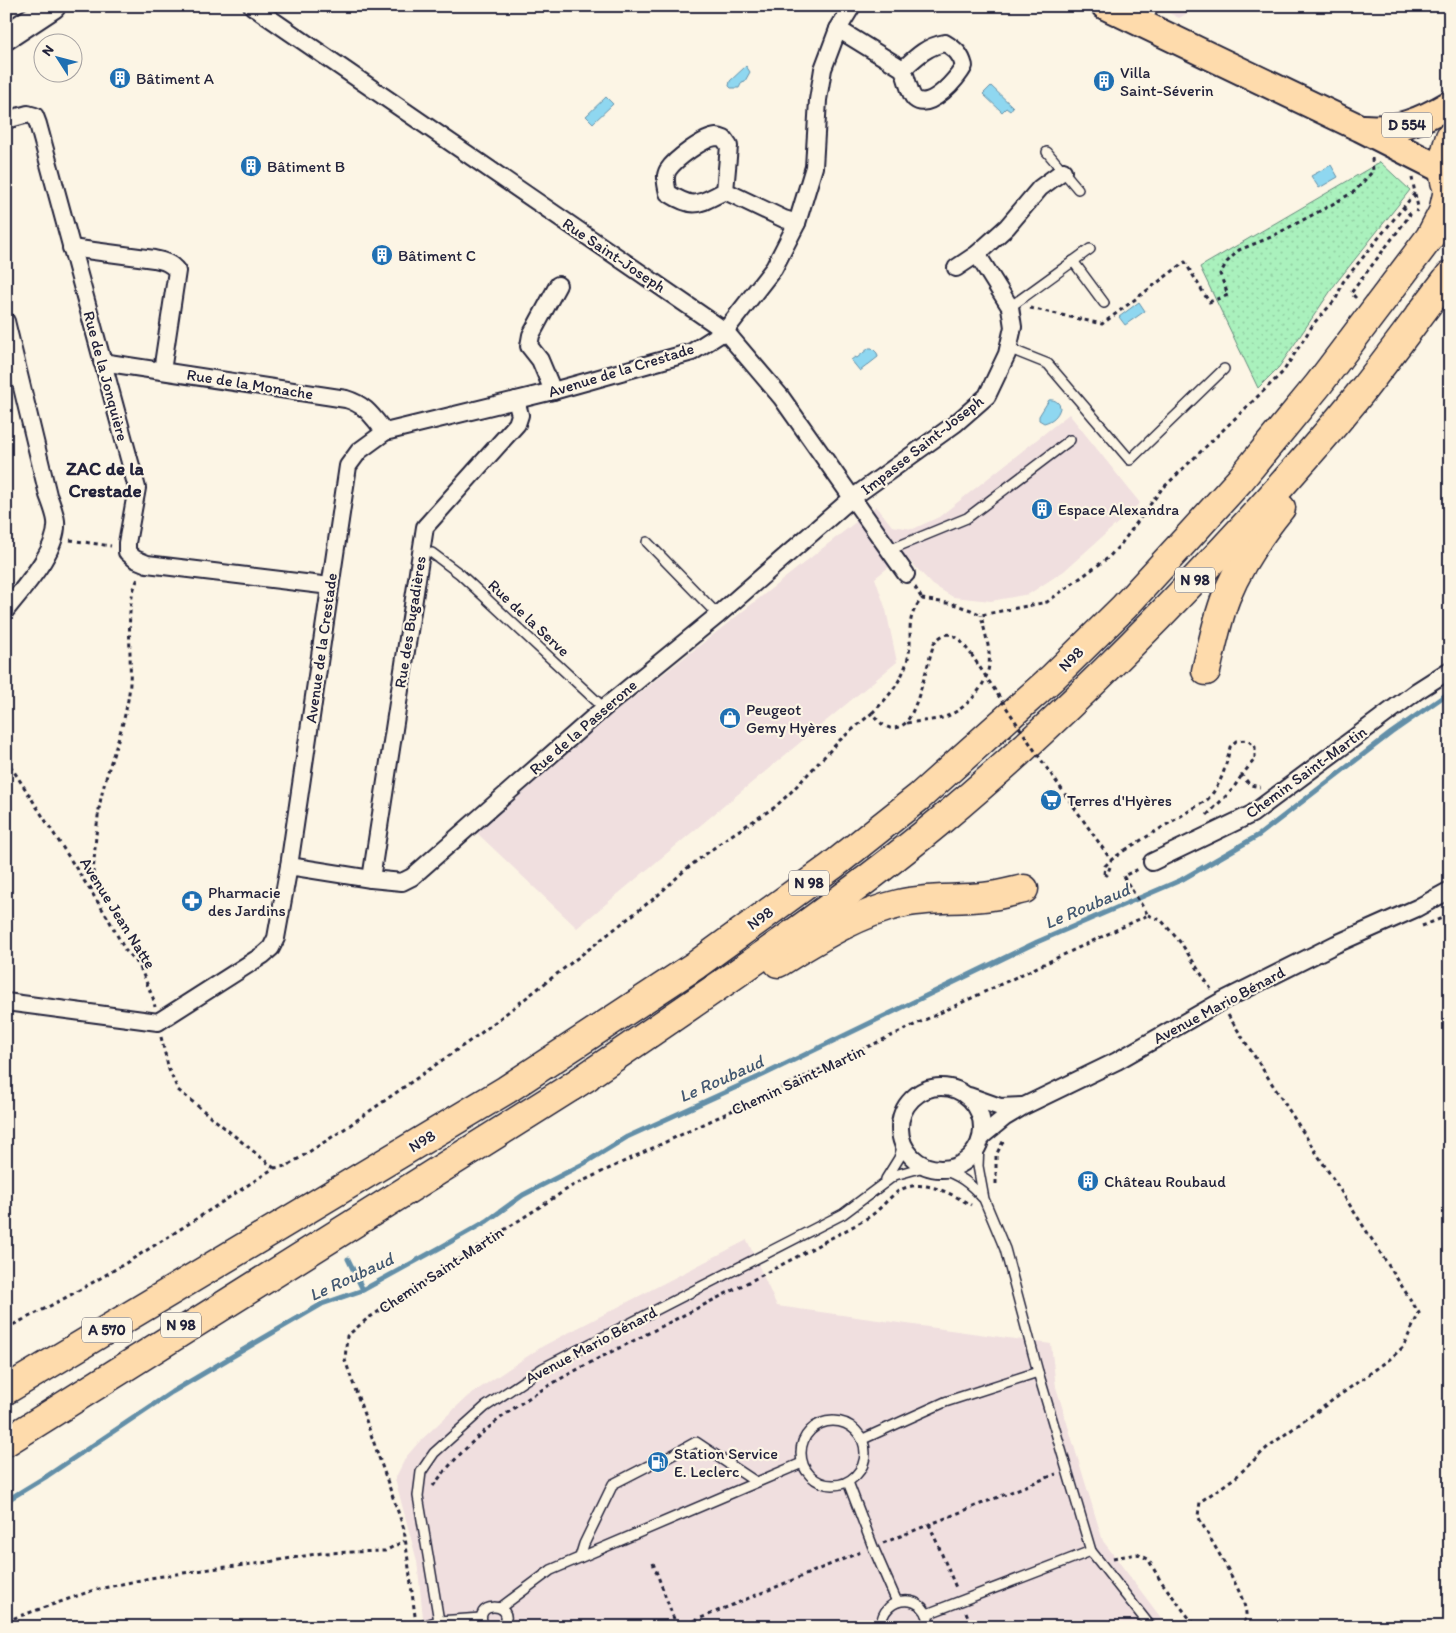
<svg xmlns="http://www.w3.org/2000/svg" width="1456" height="1633" font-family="Itim,sans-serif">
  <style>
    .built { fill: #f0dfdf }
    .park { fill: url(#park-dots); stroke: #668a7c }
    .water { fill: #8fd7f0; stroke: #638fa8 }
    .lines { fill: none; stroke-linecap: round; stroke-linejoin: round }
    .stream { stroke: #638fa8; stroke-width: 5 }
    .lane-casing { stroke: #22223b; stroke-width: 12 }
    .street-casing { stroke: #22223b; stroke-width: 20 }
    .secondary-casing { stroke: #22223b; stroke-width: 28 }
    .primary-casing { stroke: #22223b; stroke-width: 30 }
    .highway-casing { stroke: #22223b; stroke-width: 31 }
    .path { stroke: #22223b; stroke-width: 3; stroke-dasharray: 4 4; stroke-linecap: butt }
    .lane { stroke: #fcf5e5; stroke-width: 9 }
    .street { stroke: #fcf5e5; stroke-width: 16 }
    .secondary { stroke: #fcf5e5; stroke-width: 24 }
    .primary { stroke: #fedbac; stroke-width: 26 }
    .highway { stroke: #fedbac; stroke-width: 28 }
    .path-bridge { stroke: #22223b; stroke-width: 3; stroke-dasharray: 4 4; stroke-linecap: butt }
    .labels { text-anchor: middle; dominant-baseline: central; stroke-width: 4.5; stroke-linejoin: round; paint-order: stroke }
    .shield { fill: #fcf5e5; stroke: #63616e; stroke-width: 1 }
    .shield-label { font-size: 15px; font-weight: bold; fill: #22223b }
    .poi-label { font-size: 16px; fill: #22223b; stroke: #fcf5e5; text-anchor: start }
    .street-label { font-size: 16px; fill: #22223b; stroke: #fcf5e5 }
    .water-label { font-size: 18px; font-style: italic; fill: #435871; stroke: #fcf5e5 }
    .quarter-label { font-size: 19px; font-weight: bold; fill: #22223b; stroke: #fcf5e5 }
  </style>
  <defs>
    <pattern id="park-dots" width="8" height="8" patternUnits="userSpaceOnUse" patternTransform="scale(1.25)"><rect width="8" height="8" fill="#aaf1bd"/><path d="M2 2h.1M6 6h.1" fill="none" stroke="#92cea3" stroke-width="1.8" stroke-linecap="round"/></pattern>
  </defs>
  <rect width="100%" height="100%" fill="#fcf5e5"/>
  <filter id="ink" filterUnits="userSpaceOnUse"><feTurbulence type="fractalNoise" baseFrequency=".02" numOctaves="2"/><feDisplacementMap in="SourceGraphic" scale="10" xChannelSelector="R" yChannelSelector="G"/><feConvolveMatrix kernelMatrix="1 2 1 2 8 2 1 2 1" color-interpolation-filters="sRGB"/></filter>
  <g filter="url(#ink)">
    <g class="built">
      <path d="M1155,6H1199L1179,18Z"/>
      <path d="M1069,414L1140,503L1064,571L1029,594L991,601L953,597L933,585L904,555L875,578L886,610L897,662L577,928L477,833L609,717L876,506L892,526L913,529L939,517Z"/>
      <path d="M747,1240L777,1306L1051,1344L1056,1387L1103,1541L1168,1627H424L417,1561L395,1479L406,1457L419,1442L468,1396L543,1346Z"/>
    </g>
    <path class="park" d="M1380,162L1410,190L1336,283L1279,367L1258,388L1200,267Z"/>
    <g class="water">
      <path d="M746,66L750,72L745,81L742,82L739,88H731L729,86L730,81Z"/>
      <path d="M991,86L1013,107L1010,111L1006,108L1002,112L983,94Z"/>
      <path d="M606,97L613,104L593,123L586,116Z"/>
      <path d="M1331,165L1338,177L1319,188L1311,176Z"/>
      <path d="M1139,302L1145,311L1125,325L1119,317Z"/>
      <path d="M869,348H872L877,353L878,357L860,371L851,360L855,357L857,358Z"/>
      <path d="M1049,400C1055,399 1060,403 1060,408C1058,416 1052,421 1044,423L1039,420V416Z"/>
    </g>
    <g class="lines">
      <g class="stream">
        <path d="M348,1259L363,1290"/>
        <path d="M6,1501L47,1476L172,1392L255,1343L322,1304L363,1290L443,1246L487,1221L523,1195L583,1164L627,1137L763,1075L1037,942L1181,880L1259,835L1391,733L1450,692"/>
      </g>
      <g class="lane-casing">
        <g id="lane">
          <path d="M1145,24L1154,6"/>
          <path d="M1047,152L1078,189"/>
          <path d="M1073,261L1104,303"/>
          <path d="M1010,307L1090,249"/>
          <path d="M1008,348L1048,364L1130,460L1224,369"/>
          <path d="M647,542L718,615"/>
          <path d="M889,550L967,518L1070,440"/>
          <path d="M432,553L460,574L604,708"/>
          <path d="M979,1145L978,1166L984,1199L1005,1249L1038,1372L1091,1551L1151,1627"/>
          <path d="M940,1169C959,1175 970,1183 982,1197"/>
          <path d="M886,1179L899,1158L903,1144"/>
          <circle cx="833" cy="1453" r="32"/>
          <path d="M863,1439L945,1402L1038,1372"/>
          <path d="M667,1458L696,1442L756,1482"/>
          <path d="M848,1482L873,1547L897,1602"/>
          <path d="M580,1557L584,1544L613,1484L648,1466"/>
          <path d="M500,1608L551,1570L802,1463"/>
          <path d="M927,1614L1091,1551"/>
          <path d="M439,1621L418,1496L421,1472L434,1453L485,1407L543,1368L843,1214L895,1175L927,1166"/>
          <path d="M418,1627L439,1621L481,1618"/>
          <path d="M485,1627C468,1601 519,1600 503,1627"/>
          <path d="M881,1627C882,1592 930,1592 929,1627"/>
        </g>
      </g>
      <g class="street-casing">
        <g id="street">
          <path d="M252,6L725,331L781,397L906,574"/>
          <path d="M838,29L903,69C916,57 927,46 945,43C955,49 961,54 964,66C958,78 930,111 915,99C910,95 906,76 903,69"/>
          <path d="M6,120L28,114L35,116L38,124L137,488L127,543V552L135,559L147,564L330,586"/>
          <path d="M725,191C698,204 695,210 668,193C666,185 664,177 668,170C675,159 704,138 716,137C719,137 722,138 724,139L729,146L725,191L784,219L797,223"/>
          <path d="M71,248L154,259C164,261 171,263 177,271L162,371"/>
          <path d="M956,268L977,254L1007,227L1040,188L1063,171"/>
          <path d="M6,321L48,495C51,503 55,513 56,521C59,550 23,588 6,610"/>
          <path d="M102,362L346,399C366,405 372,416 385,432"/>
          <path d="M553,391L540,360L529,346L531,335L558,285"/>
          <path d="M1152,862L1252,814L1417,691L1450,670"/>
          <path d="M289,866L371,879L402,882L412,877L604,708L718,615L852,498L955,424L987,396L1007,354L1013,327L1010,307L977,254"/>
          <path d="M371,879L425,527L517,424L520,415L516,400"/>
          <path d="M6,1002L158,1022L263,955L271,948L276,938L289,866L348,466L359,451L385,432L553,391L692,352L725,331L774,268L797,223L814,167L818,100L823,69L838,29L852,6"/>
          <circle cx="941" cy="1128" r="41"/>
          <path d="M969,1096L1000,1107L1022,1106"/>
          <path d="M982,1136L1004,1118L1024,1106L1117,1061L1220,1002L1336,944L1417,908L1450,890"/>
        </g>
      </g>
      <g class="secondary-casing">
        <path id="secondary" d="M6,37L53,6"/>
      </g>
      <g class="primary-casing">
        <g id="primary">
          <path d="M1105,6L1360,128L1443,170"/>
          <path d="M1363,128C1397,131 1421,121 1450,104"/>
        </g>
      </g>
      <g class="highway-casing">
        <g id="highway">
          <path d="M1450,137C1444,155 1439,175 1450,193"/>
          <path d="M1206,671C1212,646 1217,620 1226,597C1239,565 1259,535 1281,508"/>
          <path d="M778,963C816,940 856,914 899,904C927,897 955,900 983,897C997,896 1011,892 1024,889"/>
          <path d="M571,1087C695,1002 823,918 939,822C1051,729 1153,626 1251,519C1289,477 1327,435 1362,391C1392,353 1420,314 1450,275"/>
          <path d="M6,1390L506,1090L696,965L832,866L919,797L1052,678L1124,607L1191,534L1240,480L1318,385L1430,237L1443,212L1448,190"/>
          <path d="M6,1442L587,1077"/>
        </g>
      </g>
      <g class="path">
        <path d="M1415,194L1418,207L1416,212"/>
        <path d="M1356,296L1355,297L1351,293L1410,215L1404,208"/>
        <path d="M1030,308L1102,324L1185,262L1209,302L1228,295L1220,274L1227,262L1239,250L1271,237L1331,205L1355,191L1373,171L1372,158"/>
        <path d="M70,540L111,546"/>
        <path d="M915,587L922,599"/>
        <path d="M872,713C889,697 902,681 908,658C914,634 903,620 922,599L953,604L971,610L981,615L1047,602L1108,558L1121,544L1161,490L1283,372L1314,323L1336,299L1343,282L1415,193L1412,178"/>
        <path d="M907,723C918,721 931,721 942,718C964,711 986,689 989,665C991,649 984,631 981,615"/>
        <path d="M6,759L108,918L125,950L139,965L153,998L155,1007"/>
        <path d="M1207,815L1232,790L1242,775"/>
        <path d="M1125,850L1207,800C1221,785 1226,767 1230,747L1236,741L1248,740L1255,747V759L1242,775L1250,785L1260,787"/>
        <path d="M1104,874L1105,866L1111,860"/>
        <path d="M1104,874L1107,875L1110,867"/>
        <path d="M91,890C95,861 95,832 100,803C107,766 124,731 129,693C134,660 122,606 139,577"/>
        <path d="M1148,915L1161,920L1181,943L1211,989"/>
        <path d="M1422,926L1450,915"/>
        <path d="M1228,1015L1419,1313L1403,1347L1390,1359L1269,1446L1236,1477L1200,1502L1198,1516C1208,1537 1247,1596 1246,1615C1246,1619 1244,1623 1243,1627"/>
        <path d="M161,1037L169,1070L178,1090L274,1168"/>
        <path d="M996,1184V1155L1004,1140"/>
        <path d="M6,1328C101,1283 187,1225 274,1168L287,1166L340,1132L481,1033L657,896L686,869L727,838L775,807L791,792L840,740L872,713C876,718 882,726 890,728C895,729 904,726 907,721C918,707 928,662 934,643C950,624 960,640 971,654"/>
        <path d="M433,1486C489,1412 559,1378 639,1338C697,1308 756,1279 813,1248C832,1237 854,1227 872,1215C884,1206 894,1190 908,1187C930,1181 953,1195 971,1205"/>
        <path d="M929,1524L957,1590"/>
        <path d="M883,1543L1056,1474"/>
        <path d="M1113,1558L1137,1554L1148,1559L1160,1580L1196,1627"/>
        <path d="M653,1563L677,1627"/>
        <path d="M966,1612L972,1627"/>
        <path d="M415,1616L404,1529L345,1360L347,1336L367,1319L572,1186L1148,915L1123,876L1139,869"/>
        <path d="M6,1621L94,1590L150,1578L210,1569L262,1563L322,1553L385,1551L404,1541"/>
        <path d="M679,1627L863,1551"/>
      </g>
      <use href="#lane" class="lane"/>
      <use href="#street" class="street"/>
      <use href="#secondary" class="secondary"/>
      <use href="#primary" class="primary"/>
      <use href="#highway" class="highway"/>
      <path class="path-bridge" d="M971,654L1037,754L1111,860L1125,850"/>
    </g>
  </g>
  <defs>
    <g id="building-disc" transform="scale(1.125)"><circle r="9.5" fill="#1f6fb2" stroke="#fcf5e5"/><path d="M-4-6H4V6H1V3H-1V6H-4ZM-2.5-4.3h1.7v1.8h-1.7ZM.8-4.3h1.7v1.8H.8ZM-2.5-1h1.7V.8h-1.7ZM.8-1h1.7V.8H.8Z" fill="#fff"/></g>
    <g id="shop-disc" transform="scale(1.125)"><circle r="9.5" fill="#1f6fb2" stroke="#fcf5e5"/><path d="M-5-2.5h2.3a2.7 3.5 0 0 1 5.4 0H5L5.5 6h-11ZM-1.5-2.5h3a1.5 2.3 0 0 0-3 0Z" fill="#fff"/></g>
    <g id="supermarket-disc" transform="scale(1.125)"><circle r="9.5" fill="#1f6fb2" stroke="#fcf5e5"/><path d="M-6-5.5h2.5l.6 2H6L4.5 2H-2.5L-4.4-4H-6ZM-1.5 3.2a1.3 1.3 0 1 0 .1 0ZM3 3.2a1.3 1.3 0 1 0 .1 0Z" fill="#fff"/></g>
    <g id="pharmacy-disc" transform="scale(1.125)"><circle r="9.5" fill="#1f6fb2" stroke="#fcf5e5"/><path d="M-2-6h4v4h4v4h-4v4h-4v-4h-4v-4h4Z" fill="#fff"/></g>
    <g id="fuel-disc" transform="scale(1.125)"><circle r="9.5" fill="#1f6fb2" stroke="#fcf5e5"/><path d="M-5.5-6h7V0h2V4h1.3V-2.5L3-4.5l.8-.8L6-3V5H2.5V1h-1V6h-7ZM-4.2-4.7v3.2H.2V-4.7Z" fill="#fff"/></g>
  </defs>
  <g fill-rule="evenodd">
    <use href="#building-disc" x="120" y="78"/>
    <use href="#building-disc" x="1104" y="81"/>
    <use href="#building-disc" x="251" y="166"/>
    <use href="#building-disc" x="382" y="255"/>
    <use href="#building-disc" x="1042" y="509"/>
    <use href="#shop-disc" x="730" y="718"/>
    <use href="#supermarket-disc" x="1051" y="800"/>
    <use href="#pharmacy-disc" x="192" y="901"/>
    <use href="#building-disc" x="1088" y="1181"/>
    <use href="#fuel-disc" x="658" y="1462"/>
  </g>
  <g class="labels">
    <g class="shield">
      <rect x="1382" y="112.5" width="50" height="25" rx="4"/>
      <rect x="1175" y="567.5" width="40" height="25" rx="4"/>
      <rect x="789" y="870.5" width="40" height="25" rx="4"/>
      <rect x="161" y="1312.5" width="40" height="25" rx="4"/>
      <rect x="82" y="1317.5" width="50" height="25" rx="4"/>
    </g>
    <g class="shield-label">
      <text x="1407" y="125">D 554</text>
      <text x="1195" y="580">N 98</text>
      <text x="809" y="883">N 98</text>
      <text x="181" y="1325">N 98</text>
      <text x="107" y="1330">A 570</text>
    </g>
    <g class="poi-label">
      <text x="1120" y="72">Villa<tspan x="1120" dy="18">Saint-Séverin</tspan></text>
      <text x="136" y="78">Bâtiment A</text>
      <text x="267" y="166">Bâtiment B</text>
      <text x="398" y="255">Bâtiment C</text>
      <text x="1058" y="509">Espace Alexandra</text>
      <text x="746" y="709">Peugeot<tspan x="746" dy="18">Gemy Hyères</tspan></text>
      <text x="1067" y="800">Terres d'Hyères</text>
      <text x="208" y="892">Pharmacie<tspan x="208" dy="18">des Jardins</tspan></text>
      <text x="1104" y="1181">Château Roubaud</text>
      <text x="674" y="1453">Station Service<tspan x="674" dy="18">E. Leclerc</tspan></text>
    </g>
    <g class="street-label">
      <text transform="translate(614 255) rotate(34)">Rue Saint-Joseph</text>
      <text transform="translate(621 370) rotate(-17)">Avenue de la Crestade</text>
      <text transform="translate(106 376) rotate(75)">Rue de la Jonquière</text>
      <text transform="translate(250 384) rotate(9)">Rue de la Monache</text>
      <text transform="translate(922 445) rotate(-38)">Impasse Saint-Joseph</text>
      <text transform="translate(529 618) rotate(43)">Rue de la Serve</text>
      <text transform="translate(410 622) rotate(-81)">Rue des Bugadières</text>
      <text transform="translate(321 648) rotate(-82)">Avenue de la Crestade</text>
      <text transform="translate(1071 659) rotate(-45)">N98</text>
      <text transform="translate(583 727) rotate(-41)">Rue de la Passerone</text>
      <text transform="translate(1306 772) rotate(-36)">Chemin Saint-Martin</text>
      <text transform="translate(118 913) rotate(58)">Avenue Jean Natte</text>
      <text transform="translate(760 918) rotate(-36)">N98</text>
      <text transform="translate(1219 1005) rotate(-28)">Avenue Mario Bénard</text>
      <text transform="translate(798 1080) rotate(-25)">Chemin Saint-Martin</text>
      <text transform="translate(422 1141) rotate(-31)">N98</text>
      <text transform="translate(441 1270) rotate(-33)">Chemin Saint-Martin</text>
      <text transform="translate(591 1345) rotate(-28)">Avenue Mario Bénard</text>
    </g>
    <g class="water-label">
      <text transform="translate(1087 906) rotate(-23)">Le Roubaud</text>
      <text transform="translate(721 1079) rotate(-24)">Le Roubaud</text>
      <text transform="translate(351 1277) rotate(-25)">Le Roubaud</text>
    </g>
    <g class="quarter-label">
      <text x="105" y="468">ZAC de la<tspan x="105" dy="22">Crestade</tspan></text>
    </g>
  </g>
  <rect width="1456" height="1633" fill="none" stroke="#fcf5e5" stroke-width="25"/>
  <rect x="12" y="12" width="1431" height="1608" fill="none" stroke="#22223b" stroke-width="2" filter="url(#ink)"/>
  <g transform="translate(58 58) rotate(306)"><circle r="24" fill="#fcf5e5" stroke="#a5a1a1"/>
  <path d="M0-4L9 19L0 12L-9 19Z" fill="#1f6fb2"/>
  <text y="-8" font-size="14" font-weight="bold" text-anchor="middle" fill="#22223b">N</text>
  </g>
</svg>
